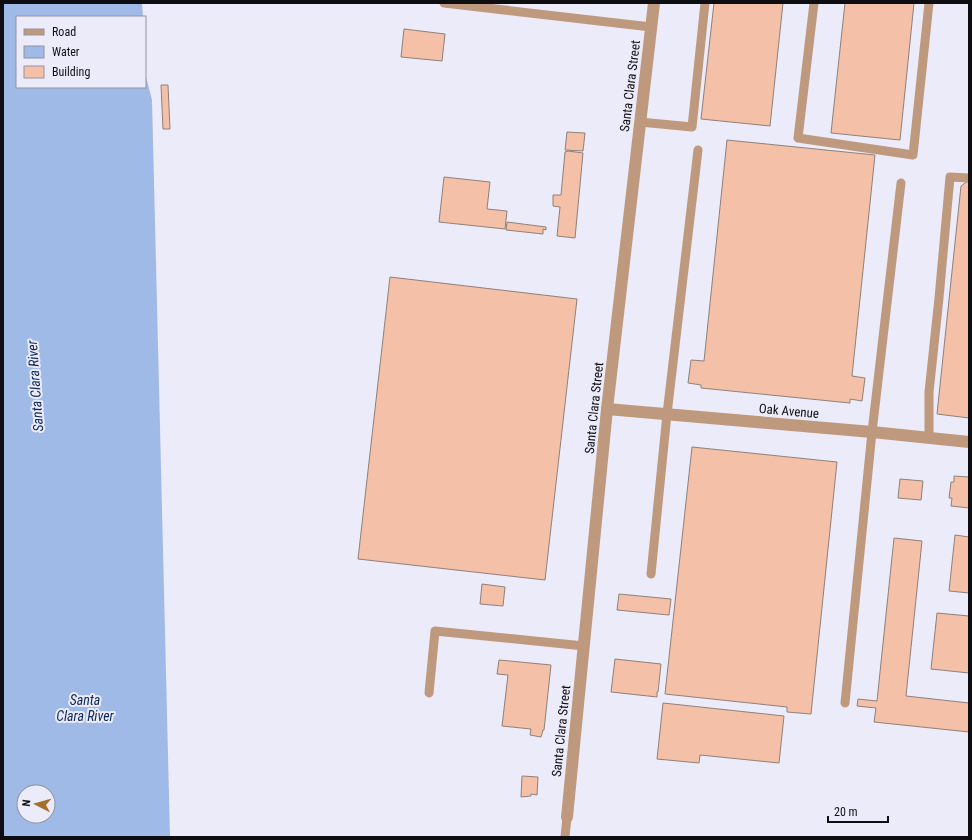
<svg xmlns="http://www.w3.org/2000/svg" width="972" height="840" font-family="'Roboto Condensed',sans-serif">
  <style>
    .water { fill: #9fbae6; fill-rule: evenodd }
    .building { fill: #f4c0a7; stroke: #8e817a }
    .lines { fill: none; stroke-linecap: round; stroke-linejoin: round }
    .lane { stroke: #be997e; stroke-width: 9 }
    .street { stroke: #be997e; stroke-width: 12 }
    .labels { text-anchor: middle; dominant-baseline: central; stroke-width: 4; stroke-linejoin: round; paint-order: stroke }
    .street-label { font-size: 13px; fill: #0e0e12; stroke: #ecebf9 }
    .water-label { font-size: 14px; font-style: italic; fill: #08265a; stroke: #ecebf9 }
  </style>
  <rect width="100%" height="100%" fill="#ecebf9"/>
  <path class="water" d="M3,3H142L143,17H17V87H145V66L146,77L152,100L170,837H3ZM24,792H48V816H24Z"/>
  <g class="building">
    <path d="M714,3H783L770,126L701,119Z"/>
    <path d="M845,3H914L900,140L831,133Z"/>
    <path d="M404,29L445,34L442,61L401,57Z"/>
    <path d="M161,85H168L170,129H163Z"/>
    <path d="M567,132L585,133L583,151L565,150Z"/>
    <path d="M727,140L875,155L852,376L865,378L862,401L850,399V403L701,388V385L688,383L691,360L704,361Z"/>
    <path d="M568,151L583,153L575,238L557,236L560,207L553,206V195H561L565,152Z"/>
    <path d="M444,177L490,182L487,209L507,211L505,229L439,222Z"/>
    <path d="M969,180V418L937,414L961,186Z"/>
    <path d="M507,222L546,227V230L543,229V234L506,230Z"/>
    <path d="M390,277L577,299L545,580L358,559Z"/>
    <path d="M692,447L837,462L811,714L787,712V707L665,694Z"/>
    <path d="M954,476L969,477V508L951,506L952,498H949L951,482H954Z"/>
    <path d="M900,479L923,481L921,500L898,498Z"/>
    <path d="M955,535L969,537V593L949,591Z"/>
    <path d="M894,538L922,541L906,696L969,703V732L874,722L876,708L857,706L858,699L877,701Z"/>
    <path d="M482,584L505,587L503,606L480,604Z"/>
    <path d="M619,594L671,599L669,615L617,610Z"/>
    <path d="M937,613L969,616V673L931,669Z"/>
    <path d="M615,659L661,664L658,692H657V697L611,692Z"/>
    <path d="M499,660L551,665L544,730H543L541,737L530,735L531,729L502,726L508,675L497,674Z"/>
    <path d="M663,703L784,716L779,763L700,755L699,763L657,759Z"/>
    <path d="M522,776L538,777L537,795L531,794V796L521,797Z"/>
  </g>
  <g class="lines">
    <g class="lane">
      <path d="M444,3L651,27"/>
      <path d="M814,3L798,138L913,155L929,3"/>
      <path d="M640,122L692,127L705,3"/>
      <path d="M929,437V392L939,298L950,177L969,178"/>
      <path d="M651,574L667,414L698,150"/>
      <path d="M429,693L435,631L584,646"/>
      <path d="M845,703L872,432L901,183"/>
      <path d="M565,837L567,817"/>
    </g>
    <g class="street">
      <path d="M607,409L872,432L969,442"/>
      <path d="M567,817L607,409L654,3"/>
    </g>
  </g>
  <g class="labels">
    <g class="street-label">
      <text transform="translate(630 86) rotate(-83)">Santa Clara Street</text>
      <text transform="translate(594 408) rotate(-84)">Santa Clara Street</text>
      <text transform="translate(789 411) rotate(5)">Oak Avenue</text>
      <text transform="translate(561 731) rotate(-84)">Santa Clara Street</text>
    </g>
    <g class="water-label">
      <text transform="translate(35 386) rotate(-94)">Santa Clara River</text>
      <text x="85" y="700">Santa<tspan x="85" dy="16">Clara River</tspan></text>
    </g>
  </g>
  <rect width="972" height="840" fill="none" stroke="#0e0e12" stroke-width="8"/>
  <rect x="16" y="16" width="130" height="72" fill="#ecebf9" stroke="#93939d"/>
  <rect x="24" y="29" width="20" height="6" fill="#be997e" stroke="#93939d"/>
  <text x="52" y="36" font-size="12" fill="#0e0e12">Road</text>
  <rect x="24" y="46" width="20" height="12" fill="#9fbae6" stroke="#93939d"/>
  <text x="52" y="56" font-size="12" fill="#0e0e12">Water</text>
  <rect x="24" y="66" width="20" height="12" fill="#f4c0a7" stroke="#93939d"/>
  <text x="52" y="76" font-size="12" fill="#0e0e12">Building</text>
  <g transform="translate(36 804) rotate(276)"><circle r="19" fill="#ecebf9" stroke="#93939d"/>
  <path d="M0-3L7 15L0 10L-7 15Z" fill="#a37027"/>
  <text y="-6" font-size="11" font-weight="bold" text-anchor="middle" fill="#0e0e12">N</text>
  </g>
  <path d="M828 816v6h60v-6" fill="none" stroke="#0e0e12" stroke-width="2"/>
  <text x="834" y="816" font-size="12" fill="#0e0e12" stroke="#ecebf9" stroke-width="3" paint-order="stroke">20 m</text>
</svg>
